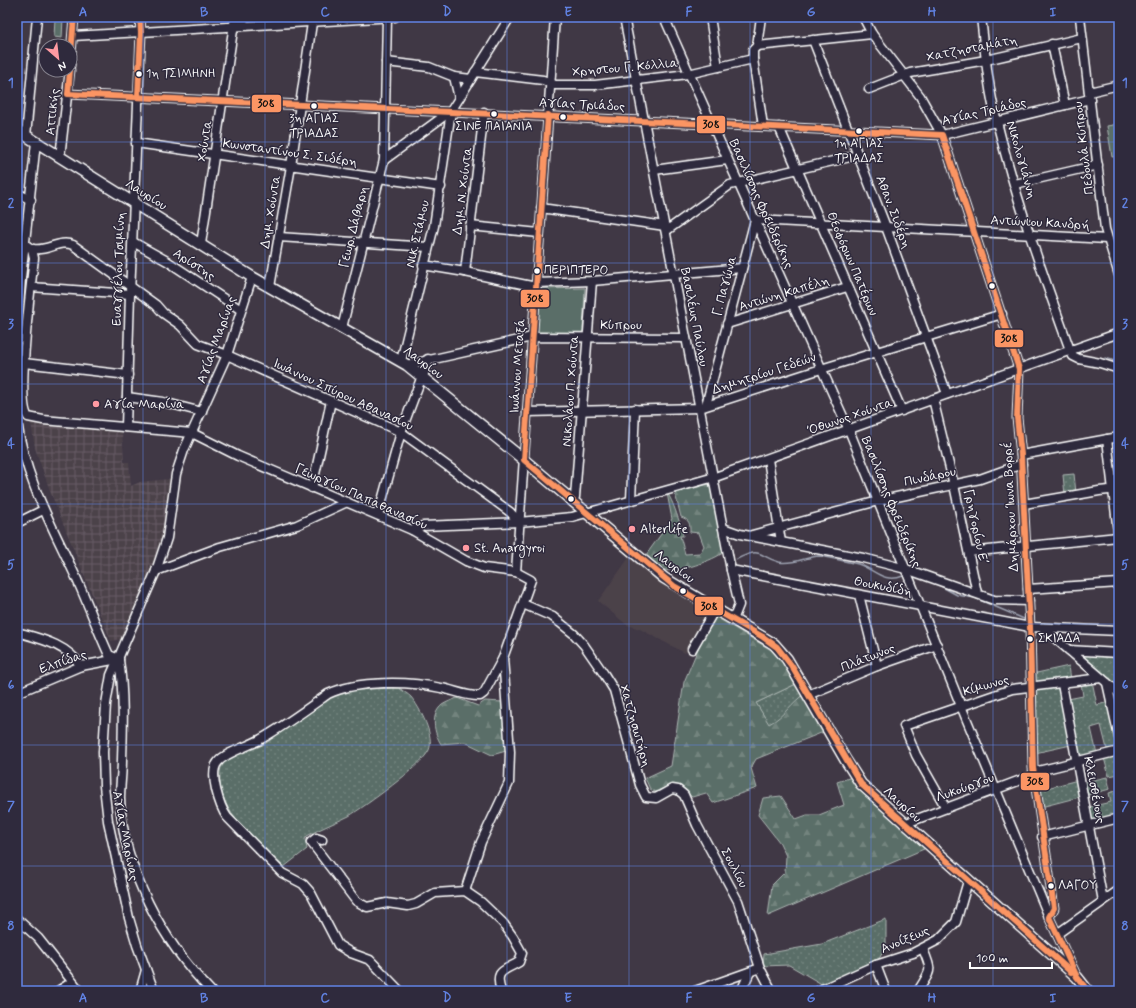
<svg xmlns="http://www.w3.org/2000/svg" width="1136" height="1008" font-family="Mynerve,sans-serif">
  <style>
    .built { fill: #4c424a }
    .industrial { fill: url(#industrial-grid) }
    .grass { fill: url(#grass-dots); stroke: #acb6b3 }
    .forest { fill: url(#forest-firs); stroke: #acb6b3 }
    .park { fill: #5a6e67; stroke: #acb6b3 }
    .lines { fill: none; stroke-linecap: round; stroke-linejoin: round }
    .stream { stroke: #9da2b1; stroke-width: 1.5 }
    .minor-casing { stroke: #fff; stroke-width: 11 }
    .major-casing { stroke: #fff; stroke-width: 13 }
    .minor { stroke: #2f2a3d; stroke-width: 8 }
    .major { stroke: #2f2a3d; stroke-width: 10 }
    .bus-1-casing { stroke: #2f2a3d; stroke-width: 9 }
    .bus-1 { stroke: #fb9564; stroke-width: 6 }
    .grid { fill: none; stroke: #6183e4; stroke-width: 1; stroke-opacity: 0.55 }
    .bus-dot { fill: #fff; stroke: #2f2a3d; stroke-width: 1.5 }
    .poi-dot { fill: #ff9aa2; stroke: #2f2a3d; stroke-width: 1.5 }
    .labels { text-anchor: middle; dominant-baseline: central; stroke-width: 3; stroke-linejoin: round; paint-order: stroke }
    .bus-label { font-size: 12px; fill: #fff; stroke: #2f2a3d; text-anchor: start }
    .street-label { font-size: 13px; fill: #fff; stroke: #2f2a3d }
    .poi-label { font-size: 13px; fill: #fff; stroke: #2f2a3d; text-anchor: start }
    .line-badge { stroke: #2f2a3d; stroke-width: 1.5 }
    .pale-badge-label { font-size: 11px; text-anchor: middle; font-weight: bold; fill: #111 }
    .neatline { fill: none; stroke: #6183e4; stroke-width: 1.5 }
    .grid-label { font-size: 13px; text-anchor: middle; font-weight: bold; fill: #6183e4 }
  </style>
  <defs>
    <pattern id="industrial-grid" width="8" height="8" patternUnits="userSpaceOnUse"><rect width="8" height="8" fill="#4c424a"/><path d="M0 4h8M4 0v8" fill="none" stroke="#675e65"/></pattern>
    <pattern id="grass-dots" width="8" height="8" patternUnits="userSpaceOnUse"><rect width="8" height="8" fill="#5a6e67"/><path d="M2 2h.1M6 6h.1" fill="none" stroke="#73847e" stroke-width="1.8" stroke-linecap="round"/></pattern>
    <pattern id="forest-firs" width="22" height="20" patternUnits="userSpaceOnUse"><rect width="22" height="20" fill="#5a6e67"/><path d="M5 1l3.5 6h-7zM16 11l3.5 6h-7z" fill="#73847e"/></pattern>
  </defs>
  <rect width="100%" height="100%" fill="#403845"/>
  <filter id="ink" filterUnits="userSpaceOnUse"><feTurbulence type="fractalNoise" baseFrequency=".025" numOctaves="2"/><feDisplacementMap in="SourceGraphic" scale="8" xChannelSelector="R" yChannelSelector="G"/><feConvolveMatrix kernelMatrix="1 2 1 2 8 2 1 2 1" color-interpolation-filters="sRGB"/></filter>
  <g filter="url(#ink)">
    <path class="built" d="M631,555L680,595L711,612L688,651L685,653L640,629L627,625L598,601Z"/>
    <path class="industrial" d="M31,423L122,431L124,462H129L131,486L140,482L170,479L164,541L142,595L122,639L111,641L50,491L35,448Z"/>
    <g class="grass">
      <path d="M1119,466V487H1114L1112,467Z"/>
      <path d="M1074,474L1076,493L1065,495L1063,475Z"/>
      <path d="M1083,655L1119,658V689L1082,658Z"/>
      <path d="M1069,666L1071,680L1060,682L1071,745L1035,753L1032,674Z"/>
      <path d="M1092,681L1097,705L1109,702L1119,744V774L1109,776L1104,758L1109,757L1101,725L1091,728L1097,754L1078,759L1068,699L1083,696L1081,683Z"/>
      <path d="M796,684L805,694L800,697L782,717L769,725L756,703Z"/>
      <path d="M399,688C403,691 408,694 411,697C420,708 435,736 429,750C422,766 365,806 349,816C335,823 321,828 307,836L305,839L307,849L284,867C258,842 216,813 220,772C222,753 253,752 266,743C287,729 318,697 341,692C360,688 380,689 399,688Z"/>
      <path d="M1107,777L1110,789L1041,807L1039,790L1078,780L1085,782Z"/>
      <path d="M1119,790V817L1091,823L1089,807L1111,802L1109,793Z"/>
      <path d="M886,919V947L877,962L825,986L789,965L763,966L764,954L822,944Z"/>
    </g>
    <g class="forest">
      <path d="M709,484L712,492L724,552C714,560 678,573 665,570C657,568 651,560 646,555L672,519L667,493C672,498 682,528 683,536H680L685,554L700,553L704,546L699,533L690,532C690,524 690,520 681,517L675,493Z"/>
      <path d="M716,617L773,651L782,661L796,684L756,703L769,724C785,716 792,701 805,694L826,731L756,759L751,768L757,788L713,803L706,793L692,797C677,785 673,783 655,792L650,789L645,778L671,766L684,682L700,644Z"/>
      <path d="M457,698L478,706L485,701L502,702L506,732V751L492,755L465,742L441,744C434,733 430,715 442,705C446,702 453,700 457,698Z"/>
      <path d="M852,777L926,845L924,849L768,916L772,885L785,872L786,856L780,843L758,815L763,798L781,796L796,819L807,815H819L844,805L837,782Z"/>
    </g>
    <g class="park">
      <path d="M55,18H63L62,38L54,37Z"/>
      <path d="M1119,124V156L1112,157L1107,126Z"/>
      <path d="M585,288L583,333H537L540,289Z"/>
    </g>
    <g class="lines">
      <g class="stream">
        <path d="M1105,358L1119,362"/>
        <path d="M737,559C763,546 757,556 779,562C792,565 806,557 819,556C821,556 853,563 858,564C874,569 884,584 903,576"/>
        <path d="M935,583L957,595L975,598L1024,619"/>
      </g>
      <g class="minor-casing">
        <g id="minor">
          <path d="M624,17L731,570L738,600L739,605L733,620"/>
          <path d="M664,17L849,430L961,706L1049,917L1076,975"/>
          <path d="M710,17L718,67"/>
          <path d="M761,17L757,46L753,50V59L763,126"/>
          <path d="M863,17L872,34L920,96L942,135L1019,369L1017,418L1021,455L1030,627L1033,768L1054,908L1049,917"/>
          <path d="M981,17C985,52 988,88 997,122C1016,200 1043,275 1070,350L1073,356L1079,359L1100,363L1119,369"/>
          <path d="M1080,17L1105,229L1119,275"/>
          <path d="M17,18L19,17"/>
          <path d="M238,26L246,17"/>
          <path d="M73,36L395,17"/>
          <path d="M813,40L886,227L947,394"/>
          <path d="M1052,44L1065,105"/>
          <path d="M757,46L872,34"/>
          <path d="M386,62L429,67L454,77L471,79"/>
          <path d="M70,66L74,17"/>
          <path d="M475,72L543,80L555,85H595L688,74L753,59"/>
          <path d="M454,77L459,98"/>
          <path d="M869,89L910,73L986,60L1082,38"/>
          <path d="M1089,92L1119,85"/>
          <path d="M68,94L942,135L1090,99"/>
          <path d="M779,127L902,411"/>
          <path d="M26,136L37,17"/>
          <path d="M136,143L441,187"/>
          <path d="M60,157L70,70"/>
          <path d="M384,160L451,111L510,17"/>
          <path d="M654,170L727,160"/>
          <path d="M1015,184L1098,165"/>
          <path d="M17,193L31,200"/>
          <path d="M541,208L665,226"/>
          <path d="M470,226L539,233"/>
          <path d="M666,231L730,185L859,155"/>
          <path d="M279,237L428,247"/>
          <path d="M17,238C22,241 27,247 33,249C48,252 59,239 73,245L156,305L163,313L180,325L198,344L227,355L401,432L510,512L519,522"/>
          <path d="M133,242L167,261L241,310"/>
          <path d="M201,244L235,17"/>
          <path d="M32,249L34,258C31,284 16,401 28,417L43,420L192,433L238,456L412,530L466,561L484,568L516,572L531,580L503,658L510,752L509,783L481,842L465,891"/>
          <path d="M423,265L465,272L536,287"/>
          <path d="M465,272L484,112"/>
          <path d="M536,283L592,281L742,268"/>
          <path d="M31,287L130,294"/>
          <path d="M270,287L291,166L312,23"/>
          <path d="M727,324L847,287"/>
          <path d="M342,328L384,160L387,17"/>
          <path d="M17,339L21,278L36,142"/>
          <path d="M401,361L434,226L451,111"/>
          <path d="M24,363L128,375"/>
          <path d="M407,365L532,337L686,338"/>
          <path d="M127,397L163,402L202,412"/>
          <path d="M933,399L954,485L977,593"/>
          <path d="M706,405L755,220L1107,239"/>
          <path d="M527,412L700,408L821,369L1002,314"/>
          <path d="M17,421C24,475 50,522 73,571C86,598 96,627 109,655L119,659"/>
          <path d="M126,427L130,294L141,33L140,17"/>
          <path d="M1107,439L1119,541"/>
          <path d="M1021,455L1119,437"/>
          <path d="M768,459L781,542"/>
          <path d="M312,488L331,401"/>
          <path d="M631,500L635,409"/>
          <path d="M572,501L575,497L592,281"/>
          <path d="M1024,504L1099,491L1119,489"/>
          <path d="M378,515L401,432L422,376"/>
          <path d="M17,523L43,510"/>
          <path d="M723,528L740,534L863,558L906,569L994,600L1029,601"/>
          <path d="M412,530L423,526L519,522L572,517L718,476L1119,333"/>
          <path d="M752,535L878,501L980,479L1022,464"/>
          <path d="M969,552L1118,537"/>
          <path d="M731,570L1030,627L1119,631"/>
          <path d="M156,571L220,547L297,525L347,502"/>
          <path d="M516,572L555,17"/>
          <path d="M1028,589L1119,583"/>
          <path d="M859,595L877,666"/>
          <path d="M523,604L553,617L574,634L584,645L604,674L614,690L640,785L646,797L656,798L672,789L678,790L684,795L697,825L738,901L760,968L772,991"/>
          <path d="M1043,628L1119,693"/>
          <path d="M17,632C41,639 66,644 81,666"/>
          <path d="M692,649L715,609"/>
          <path d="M1069,650L1119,653"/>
          <path d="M119,660C124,692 123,727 122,760C122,773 120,786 120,799C123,870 163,942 211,991"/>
          <path d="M1107,683L1119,737"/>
          <path d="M1062,684L1103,901"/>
          <path d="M17,693L81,666L118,659"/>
          <path d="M808,695L877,666L937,645"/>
          <path d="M1034,772L1119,751"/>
          <path d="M946,808L916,755L904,726L1012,689L1101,678"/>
          <path d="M904,824L1034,775"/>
          <path d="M1042,837L1119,818"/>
          <path d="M322,840L316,838L311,842L356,901L367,907L387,903L408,906L416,904L435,893L465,891L481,902L503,923L513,937L522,953L519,962C504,971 494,970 501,991"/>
          <path d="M17,919L38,938L80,991"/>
          <path d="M1057,934L1119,890"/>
          <path d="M876,965L886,991"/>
          <path d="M58,991L72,982"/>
          <path d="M140,991L146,970"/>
          <path d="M154,991L137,945L129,918L108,821L104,786L103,752L106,704L111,675L156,571L167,538L176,474L184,450L227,355L252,277"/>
          <path d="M400,991L370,960L351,953L338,945L311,893L303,884L282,873L227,817C220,807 208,773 218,762C226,752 250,746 261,739C284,726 307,709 328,694C358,680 409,681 441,688C453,690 468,697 480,696L484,693L503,658"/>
          <path d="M695,991L760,968"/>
          <path d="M741,991L750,972"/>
          <path d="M818,991L876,965L913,953L938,940L956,922L968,881"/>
          <path d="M918,991C931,969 933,973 923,949"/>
        </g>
      </g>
      <g class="major-casing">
        <g id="major">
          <path d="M17,130L252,277L407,365L518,455L664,578L774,644L787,659L845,759L861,784L1077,977L1088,991"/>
          <path d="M422,376L428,360"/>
        </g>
      </g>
      <use href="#minor" class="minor"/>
      <use href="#major" class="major"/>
      <g class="bus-1-casing">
        <g id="bus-1">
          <path d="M70,66L74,17"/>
          <path d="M70,70L68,94L942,135L1019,369L1017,418L1021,455L1030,627L1033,768L1054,908L1049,917L1077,977L1088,991"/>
          <path d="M138,96L141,33L140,17"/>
          <path d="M548,115L524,460L674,586L763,637L777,647L791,665L861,784L1071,972"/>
        </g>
      </g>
      <use href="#bus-1" class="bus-1"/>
    </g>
  </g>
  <path class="grid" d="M143,17V991M265,17V991M386,17V991M507,17V991M629,17V991M750,17V991M871,17V991M993,17V991M17,142H1119M17,263H1119M17,384H1119M17,504H1119M17,624H1119M17,745H1119M17,866H1119"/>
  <g class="bus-dot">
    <circle cx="139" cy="74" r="3.5"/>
    <circle cx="314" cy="106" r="3.5"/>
    <circle cx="494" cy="114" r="3.5"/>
    <circle cx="563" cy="117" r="3.5"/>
    <circle cx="859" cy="131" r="3.5"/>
    <circle cx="537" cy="271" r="3.5"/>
    <circle cx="992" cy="286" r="3.5"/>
    <circle cx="571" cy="499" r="3.5"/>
    <circle cx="683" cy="591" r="3.5"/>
    <circle cx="1030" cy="639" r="3.5"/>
    <circle cx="1051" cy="886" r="3.5"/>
  </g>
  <g class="poi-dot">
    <circle cx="96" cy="404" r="4"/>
    <circle cx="632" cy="529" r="4"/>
    <circle cx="466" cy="548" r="4"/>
  </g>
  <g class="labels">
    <g class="bus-label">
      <text x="146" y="74">1η ΤΣΙΜΗΝΗ</text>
      <text x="314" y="119" text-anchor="middle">3η ΑΓΙΑΣ<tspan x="314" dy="15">ΤΡΙΑΔΑΣ</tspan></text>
      <text x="494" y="127" text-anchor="middle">ΣΙΝΕ ΠΑΙΑΝΙΑ</text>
      <text x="859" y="144" text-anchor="middle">1η ΑΓΙΑΣ<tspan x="859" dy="15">ΤΡΙΑΔΑΣ</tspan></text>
      <text x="544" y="271">ΠΕΡΙΠΤΕΡΟ</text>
      <text x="1038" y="639">ΣΚΙΑΔΑ</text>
      <text x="1058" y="886">ΛΑΓΟΥ</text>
    </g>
    <g class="street-label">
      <text transform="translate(972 49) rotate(-11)">Χατζησταμάτη</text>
      <text transform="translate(625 68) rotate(-5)">Χρηστου Γ. Κόλλια</text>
      <text transform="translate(582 105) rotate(3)">Αγίας Τριάδος</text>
      <text transform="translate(53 112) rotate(-84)">Αττικής</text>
      <text transform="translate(984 112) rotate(-13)">Αγίας Τριάδος</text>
      <text transform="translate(205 141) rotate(-81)">Χούντα</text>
      <text transform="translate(1084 148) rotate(-97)">Πεδουλά Κύπρου</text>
      <text transform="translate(290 153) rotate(8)">Κωνσταντίνου Σ. Σιδέρη</text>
      <text transform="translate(1021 160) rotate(74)">Νικολογιάννη</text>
      <text transform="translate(463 191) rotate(-83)">Δημ. Ν. Χούντα</text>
      <text transform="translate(146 195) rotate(32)">Λαυρίου</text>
      <text transform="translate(761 204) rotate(66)">Βασιλίσσης Φρειδερίκης</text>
      <text transform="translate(271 212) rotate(-81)">Δημ. Χούντα</text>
      <text transform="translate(893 212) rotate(69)">Αθαν. Σιδέρη</text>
      <text transform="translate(1040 223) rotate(3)">Αντώνιου Κανδρή</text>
      <text transform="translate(354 227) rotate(-76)">Γεωρ. Δάβαρη</text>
      <text transform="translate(418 234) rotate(-77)">Νικ. Στάμου</text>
      <text transform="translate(852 264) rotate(67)">Θεοφόρων Πατέρων</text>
      <text transform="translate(194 265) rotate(33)">Αρίστης</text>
      <text transform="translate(119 269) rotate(-88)">Ευαγγέλου Τσιμίνη</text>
      <text transform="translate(725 286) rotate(-75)">Γ. Παγώνα</text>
      <text transform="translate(784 294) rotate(-17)">Αντώνη Καπέλη</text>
      <text transform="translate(694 317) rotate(79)">Βασιλέως Παύλου</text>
      <text x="621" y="325">Κύπρου</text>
      <text transform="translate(217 340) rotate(-70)">Αγίας Μαρίνας</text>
      <text transform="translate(423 363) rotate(36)">Λαυρίου</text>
      <text transform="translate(518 366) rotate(-86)">Ιωάννου Μεταξά</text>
      <text transform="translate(764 374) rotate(-18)">Δημητρίου Γεδεών</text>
      <text transform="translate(571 391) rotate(-86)">Νικολάου Π. Χούντα</text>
      <text transform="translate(343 395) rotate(25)">Ιωάννου Σπύρου Αθανασίου</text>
      <text transform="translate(850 417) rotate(-19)">Όθωνος Χούντα</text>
      <text transform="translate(930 477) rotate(-12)">Πινδάρου</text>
      <text transform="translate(361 497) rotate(24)">Γεωργίου Παπαθανασίου</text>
      <text transform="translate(891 502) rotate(68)">Βασιλίσσης Φρειδερίκης</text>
      <text transform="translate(1011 507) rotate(-93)">Δημάρχου Ίωνα Βορρέ</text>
      <text transform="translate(976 529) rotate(78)">Γρηγορίου Ε΄</text>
      <text transform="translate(674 567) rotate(36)">Λαυρίου</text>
      <text transform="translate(883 587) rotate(11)">Θουκυδίδη</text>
      <text transform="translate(868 658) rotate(-21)">Πλάτωνος</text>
      <text transform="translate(63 662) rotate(-19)">Ελπίδας</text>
      <text transform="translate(986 686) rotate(-16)">Κίμωνος</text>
      <text transform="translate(635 726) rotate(74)">Χατζησωτήρη</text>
      <text transform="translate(965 788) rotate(-20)">Λυκούργου</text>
      <text transform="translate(1094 790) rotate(79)">Κλεισθένους</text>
      <text transform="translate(902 805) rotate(42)">Λαυρίου</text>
      <text transform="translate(125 836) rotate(79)">Αγίας Μαρίνας</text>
      <text transform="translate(734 868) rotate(62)">Σουλίου</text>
      <text transform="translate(905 940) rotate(-23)">Ανοίξεως</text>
    </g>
    <g class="poi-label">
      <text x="104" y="404">Αγία Μαρίνα</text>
      <text x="640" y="529">Alterlife</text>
      <text x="474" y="548">St. Anargyroi</text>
    </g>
  </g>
  <g class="line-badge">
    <rect x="251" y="94" width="31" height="19" rx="4" fill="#fb9564"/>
    <rect x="696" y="115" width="30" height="19" rx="4" fill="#fb9564"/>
    <rect x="520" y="289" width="30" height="19" rx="4" fill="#fb9564"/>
    <rect x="994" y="329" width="30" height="19" rx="4" fill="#fb9564"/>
    <rect x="694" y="596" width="30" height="20" rx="4" fill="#fb9564"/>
    <rect x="1020" y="772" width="30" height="19" rx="4" fill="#fb9564"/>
  </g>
  <g class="pale-badge-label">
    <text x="266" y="107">308</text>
    <text x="711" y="128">308</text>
    <text x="535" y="302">308</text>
    <text x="1009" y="342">308</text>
    <text x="709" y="610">308</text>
    <text x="1035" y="785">308</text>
  </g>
  <rect width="1136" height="1008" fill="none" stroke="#2f2a3d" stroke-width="44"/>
  <g transform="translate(58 58) rotate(152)"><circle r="19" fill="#2f2a3d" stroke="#827f8b"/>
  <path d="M0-3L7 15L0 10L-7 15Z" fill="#ff9aa2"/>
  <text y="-6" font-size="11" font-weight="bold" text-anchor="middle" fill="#ffffff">N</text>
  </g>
  <path d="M970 962v6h82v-6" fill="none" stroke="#ffffff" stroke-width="2"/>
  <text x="976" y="962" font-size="12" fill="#ffffff" stroke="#2f2a3d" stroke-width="3" paint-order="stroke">100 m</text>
  <rect x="22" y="22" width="1092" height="964" class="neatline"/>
  <g class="grid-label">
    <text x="83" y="16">A</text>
    <text x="204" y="16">B</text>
    <text x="325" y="16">C</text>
    <text x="447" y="16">D</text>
    <text x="568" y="16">E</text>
    <text x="689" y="16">F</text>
    <text x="811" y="16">G</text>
    <text x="932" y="16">H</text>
    <text x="1053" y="16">I</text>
    <text x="11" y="87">1</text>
    <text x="1125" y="87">1</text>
    <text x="11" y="207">2</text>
    <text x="1125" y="207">2</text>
    <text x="11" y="328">3</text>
    <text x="1125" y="328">3</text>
    <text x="11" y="448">4</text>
    <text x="1125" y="448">4</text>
    <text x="11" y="569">5</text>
    <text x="1125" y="569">5</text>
    <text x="11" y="689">6</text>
    <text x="1125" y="689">6</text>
    <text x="11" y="810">7</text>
    <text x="1125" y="810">7</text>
    <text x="11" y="930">8</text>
    <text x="1125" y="930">8</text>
    <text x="83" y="1002">A</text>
    <text x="204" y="1002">B</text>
    <text x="325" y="1002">C</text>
    <text x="447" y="1002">D</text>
    <text x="568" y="1002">E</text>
    <text x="689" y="1002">F</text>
    <text x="811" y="1002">G</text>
    <text x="932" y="1002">H</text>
    <text x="1053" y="1002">I</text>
  </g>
</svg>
